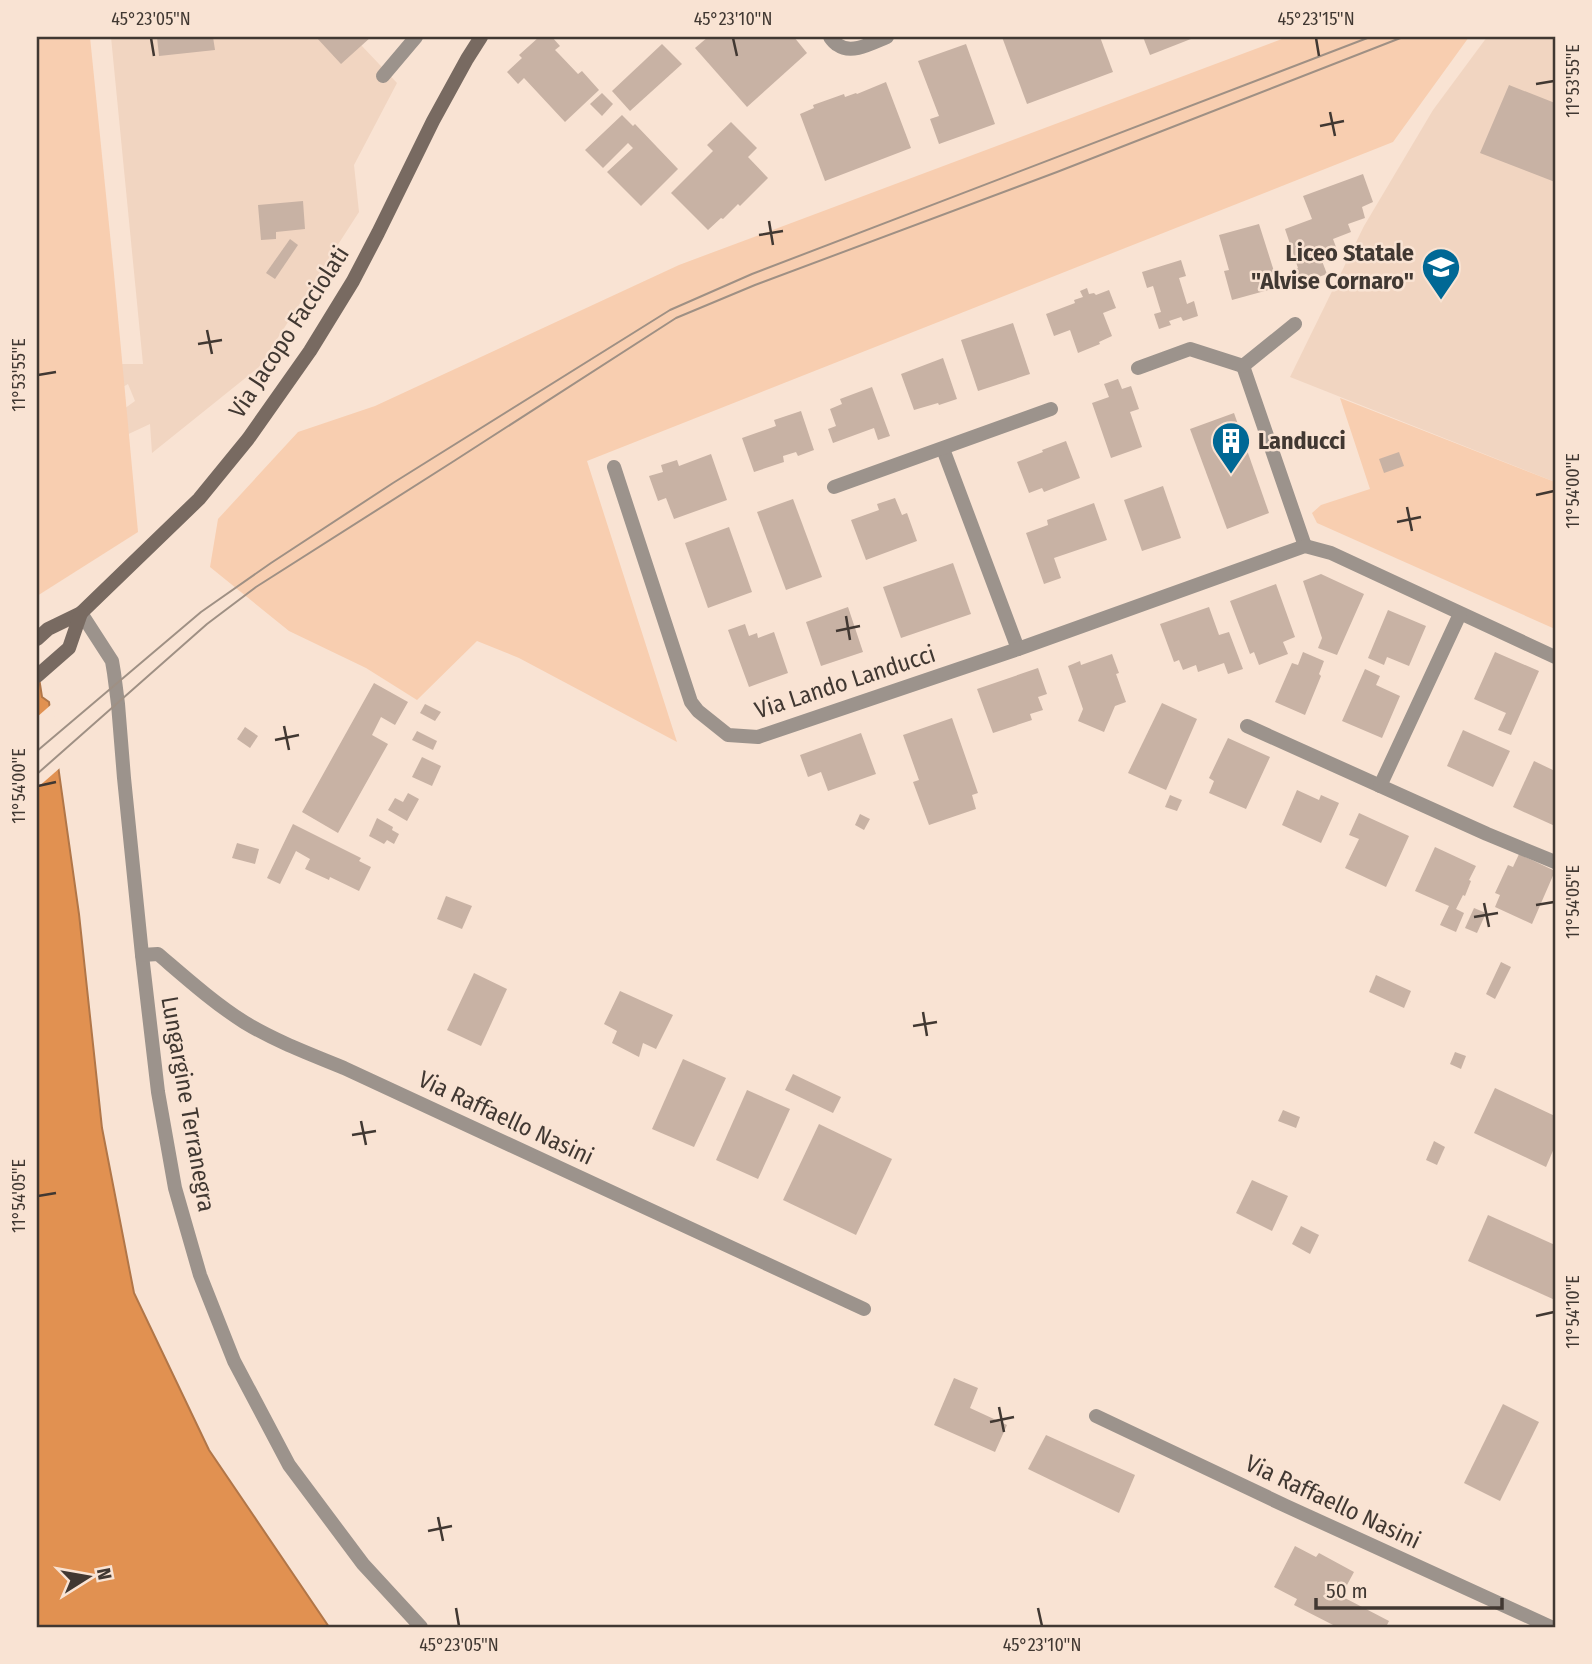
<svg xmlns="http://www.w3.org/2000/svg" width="1592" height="1664" font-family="'Fira Sans Condensed',sans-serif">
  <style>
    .built { fill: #f1d5c1 }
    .green { fill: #f8ceb0 }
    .water { fill: #e19151; stroke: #b17648; stroke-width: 2 }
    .pier { fill: #f9e3d3 }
    .building { fill: #c8b2a4 }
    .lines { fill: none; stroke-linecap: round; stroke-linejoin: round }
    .street { stroke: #9c938c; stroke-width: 14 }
    .secondary { stroke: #786a61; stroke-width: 14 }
    .tram { stroke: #9f9084; stroke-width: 2 }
    .ticks { fill: none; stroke: #413832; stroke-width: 2.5 }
    .labels { text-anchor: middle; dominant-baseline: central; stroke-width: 5; stroke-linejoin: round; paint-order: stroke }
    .poi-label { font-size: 24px; font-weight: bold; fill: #413832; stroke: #f9e3d3; text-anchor: end }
    .street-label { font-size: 24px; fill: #413832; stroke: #f9e3d3 }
    .neatline { fill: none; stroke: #413832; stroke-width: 2.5 }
    .ticks-label { font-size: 18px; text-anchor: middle; fill: #413832 }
  </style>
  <rect width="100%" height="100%" fill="#f9e3d3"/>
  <g class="built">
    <path d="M111,37H370L361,45L397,83L354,165L359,212L259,367L152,453L150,424L92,451L121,411L135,401L128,384L116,391V364H143Z"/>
    <path d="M1487,37H1555V482L1290,377L1364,226L1433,110Z"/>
  </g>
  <g class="green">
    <path d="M37,37H90L114,274L138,532L37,596Z"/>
    <path d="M1287,37H1469L1393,142L587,461L677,742L519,658L477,641L417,700L366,668L289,631L210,567L218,519L298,432L375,406L679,265Z"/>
    <path d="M1340,398L1555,482V629L1317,523L1312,513L1321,505L1370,489Z"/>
  </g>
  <path class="water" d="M37,665L42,697L49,702L79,914L102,1128L134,1293L209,1450L329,1627H37Z"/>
  <path class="pier" d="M53,703L61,767L37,788V717Z"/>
  <g class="building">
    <path d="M157,37H213L215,50L159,56Z"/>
    <path d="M316,37H371L341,64Z"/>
    <path d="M539,37H552L560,46L555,50L559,54L578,74L582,71L599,90L565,122L524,78L518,84L507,72L522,58L519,55Z"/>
    <path d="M708,37H794L807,53L747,107L695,48Z"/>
    <path d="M1002,37H1100L1113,72L1027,104Z"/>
    <path d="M1143,37H1196L1150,55Z"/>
    <path d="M662,44L682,64L630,111L612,91Z"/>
    <path d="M966,44L995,124L939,144L930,119L939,116L918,61Z"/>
    <path d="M886,82L911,148L825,181L800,114L814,108L813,105L844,94L845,97L856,93L857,94Z"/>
    <path d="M1509,85L1555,103L1554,118H1555V182L1480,153Z"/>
    <path d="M602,93L613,104L602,116L590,104Z"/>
    <path d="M622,115L633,126L635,124L678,169L641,206L607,172L633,148L628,143L603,168L585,150Z"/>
    <path d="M731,122L757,148L748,157L768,178L740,206L738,204L723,219L721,218L708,230L671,193L713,151L707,145Z"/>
    <path d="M1363,174L1373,202L1362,207L1365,218L1348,224L1351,232L1333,239L1339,255L1322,261L1327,274L1299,284L1294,270L1298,268L1285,229L1312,219L1303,196Z"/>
    <path d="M303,201L305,229L276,232V239L261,240L258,205Z"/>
    <path d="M1259,224L1279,287L1232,300L1224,271L1229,270L1219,235Z"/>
    <path d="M290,239L298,245L275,279L266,273Z"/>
    <path d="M1181,260L1186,276L1179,278L1187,304L1194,301L1198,316L1183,321L1181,317L1169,321L1171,325L1159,329L1154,314L1161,312L1153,286L1147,288L1142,272Z"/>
    <path d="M1087,288L1089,294L1094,293L1096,295L1109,290L1116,308L1103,313L1112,336L1099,342L1100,344L1078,353L1070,330L1054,336L1046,314L1075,303L1074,300L1083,297L1080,291Z"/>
    <path d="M1013,323L1030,374L978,391L961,340Z"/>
    <path d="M943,358L957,399L939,405L938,403L914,410L901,374Z"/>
    <path d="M1118,379L1122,389L1131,386L1139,409L1130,412L1142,447L1111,458L1092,403L1109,397L1104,384Z"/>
    <path d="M872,387L890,436L878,440L874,428L833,443L828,429L836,426L830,409L842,404L840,399Z"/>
    <path d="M801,411L814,450L798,456L796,452L783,456L784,462L754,472L742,438L776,426L774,420Z"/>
    <path d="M1234,413L1269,513L1227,529L1190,429Z"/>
    <path d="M1066,441L1080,478L1044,492L1042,488L1029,493L1017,462L1043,452L1042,450Z"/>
    <path d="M1399,452L1404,466L1384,473L1379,459Z"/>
    <path d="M711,454L727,500L674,519L666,498L658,501L649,476L663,472L661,465L677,460L679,466Z"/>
    <path d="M1163,486L1181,538L1142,551L1124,500Z"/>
    <path d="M895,498L902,515L907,513L917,541L866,560L851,520L879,510L877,504Z"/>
    <path d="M793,499L822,577L786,590L757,512Z"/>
    <path d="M1094,503L1107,540L1054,558L1061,578L1044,584L1026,533L1048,525L1047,520Z"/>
    <path d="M729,527L752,592L708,608L685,543Z"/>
    <path d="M953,563L971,614L901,638L883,587Z"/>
    <path d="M1321,574L1364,594L1337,655L1318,648L1322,638L1303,581Z"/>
    <path d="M1276,584L1295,637L1283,642L1288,654L1259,665L1254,652L1250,654L1230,601Z"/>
    <path d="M848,607L863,652L821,666L806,622Z"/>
    <path d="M1209,607L1219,635L1229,632L1243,669L1228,674L1224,663L1198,672L1196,665L1183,670L1179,660L1174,662L1160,624Z"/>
    <path d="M1388,610L1426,626L1409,666L1387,657L1384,665L1368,658Z"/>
    <path d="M745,624L749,636L757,633L758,638L774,632L788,673L749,687L728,630Z"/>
    <path d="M1303,652L1324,661L1319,674L1321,676L1305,715L1275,702L1292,663L1298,665Z"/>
    <path d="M1495,652L1539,671L1511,735L1498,730L1506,713L1474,699Z"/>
    <path d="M1112,654L1119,673L1116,674L1126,702L1115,706L1104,732L1078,721L1083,709L1068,666L1080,661L1081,665Z"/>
    <path d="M1038,668L1047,694L1038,697L1043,710L1030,714L1032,720L993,733L977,689Z"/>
    <path d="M1365,669L1380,676L1376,685L1400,696L1382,738L1342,721Z"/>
    <path d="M374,683L408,702L395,725L381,717L372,735L388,744L338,833L302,812Z"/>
    <path d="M1162,703L1197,719L1166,790L1128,773Z"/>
    <path d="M425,704L441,712L435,721L420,713Z"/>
    <path d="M952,718L978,793L972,795L976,809L929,825L913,782L919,780L903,735Z"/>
    <path d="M245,727L258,736L250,748L237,739Z"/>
    <path d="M1463,730L1510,751L1493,787L1447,766Z"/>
    <path d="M417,731L437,741L433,750L412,740Z"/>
    <path d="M861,733L876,774L828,791L821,772L808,777L800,755Z"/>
    <path d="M1228,738L1270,757L1246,809L1209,793L1214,781L1209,778Z"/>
    <path d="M422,757L441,766L432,786L412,777Z"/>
    <path d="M1534,761L1555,771V826L1513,807Z"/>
    <path d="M1297,790L1319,800L1321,795L1339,803L1321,843L1282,825Z"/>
    <path d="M408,793L419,799L407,821L388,810L395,798L403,802Z"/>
    <path d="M1170,795L1182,800L1177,811L1165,807Z"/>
    <path d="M1359,813L1409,836L1386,887L1345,868L1359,839L1349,835Z"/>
    <path d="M860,814L870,819L864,830L855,825Z"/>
    <path d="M377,818L393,827L392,830L399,834L394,844L387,840L384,844L369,836Z"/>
    <path d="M293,824L361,858L359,861L371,867L359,891L330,877L329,880L305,869L310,859L296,851L280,884L267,878Z"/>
    <path d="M237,843L259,849L255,864L232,858Z"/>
    <path d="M1435,847L1476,866L1469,880L1471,881L1465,896L1463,895L1456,909L1464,913L1456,932L1440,925L1449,906L1415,891Z"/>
    <path d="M1519,854L1555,871L1532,924L1495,907L1500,895L1495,893L1508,865L1513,867Z"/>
    <path d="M446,896L472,906L462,929L437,919Z"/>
    <path d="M1474,908L1486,913L1477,933L1465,928Z"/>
    <path d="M1501,962L1511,967L1495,999L1486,994Z"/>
    <path d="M474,973L507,989L481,1046L447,1030Z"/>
    <path d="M1376,975L1411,991L1404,1008L1369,992Z"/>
    <path d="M620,991L673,1015L656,1049L643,1043L639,1057L612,1043L617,1031L604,1024Z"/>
    <path d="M1455,1052L1466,1056L1461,1069L1450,1064Z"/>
    <path d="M683,1059L726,1078L694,1147L652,1129Z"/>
    <path d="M793,1074L841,1097L833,1113L785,1090Z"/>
    <path d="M1495,1088L1555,1116V1146L1546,1167L1474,1133Z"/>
    <path d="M747,1090L790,1109L758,1179L716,1160Z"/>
    <path d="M1283,1110L1300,1117L1296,1128L1278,1121Z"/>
    <path d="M819,1124L892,1159L856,1235L783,1200Z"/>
    <path d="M1434,1141L1445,1147L1437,1165L1426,1160Z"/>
    <path d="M1252,1180L1288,1196L1272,1231L1236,1213Z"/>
    <path d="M1488,1215L1555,1245V1300L1468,1261Z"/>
    <path d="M1301,1226L1319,1235L1310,1254L1292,1244Z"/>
    <path d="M954,1378L978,1388L970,1408L1007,1425L995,1452L934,1425Z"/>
    <path d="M1503,1404L1539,1422L1500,1501L1464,1483Z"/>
    <path d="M1046,1435L1135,1475L1119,1513L1028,1469Z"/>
    <path d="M1295,1546L1316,1557L1319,1553L1354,1572L1341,1596L1389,1621L1386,1627H1337L1294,1605L1297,1599L1274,1587Z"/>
  </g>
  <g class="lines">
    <g class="street">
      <path d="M830,37C832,40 834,43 838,45C852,55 874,42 887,37"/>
      <path d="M383,76L416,37"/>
      <path d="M1243,366L1305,546"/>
      <path d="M1138,368L1190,349L1243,366L1295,324"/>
      <path d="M943,449L1018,649"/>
      <path d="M614,467L691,702L698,711L728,735L758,737L1018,649L1305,546L1331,553L1555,657"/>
      <path d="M834,487L1051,409"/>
      <path d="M81,613L112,661L114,673L118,704L124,778L142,955L158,1092L175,1188L200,1275L234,1361L289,1465L363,1564L421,1627"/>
      <path d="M1247,726L1487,834L1555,862"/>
      <path d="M1380,786L1460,614"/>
      <path d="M142,955L158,954C185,977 214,1003 244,1022C275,1041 310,1054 344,1068L864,1309"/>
      <path d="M1096,1416L1286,1506L1551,1627"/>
    </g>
    <g class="secondary">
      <path d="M37,639L48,629L81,613L199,499L248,439L310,351L353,281L378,233L433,121L467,59L481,37"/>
      <path d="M37,676L69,648L81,613"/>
    </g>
    <g class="tram">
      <path d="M37,751L201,612L271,563L393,483L670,310L752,274L1370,37"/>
      <path d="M37,774L207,624L256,587L454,461L676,318L755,285L1057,172L1403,37"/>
    </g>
  </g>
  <path class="ticks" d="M151,38L154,56M733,38L737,56M1316,38L1319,56M1536,84L1554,81M1330,112L1335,136M1320,126L1344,121M769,221L773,245M759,235L783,231M207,330L212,354M198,344L222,340M38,375L56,372M1536,495L1554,491M1407,507L1412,531M1397,522L1421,517M846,616L850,640M836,631L860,626M284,726L289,750M275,740L299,735M38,786L56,782M1484,903L1489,927M1536,905L1554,902M1474,917L1498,913M923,1012L927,1036M913,1026L937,1022M361,1121L366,1145M352,1135L376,1131M38,1196L56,1193M1536,1316L1554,1312M999,1407L1004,1432M990,1422L1014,1417M438,1517L443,1541M428,1531L452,1526M456,1608L459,1626M1038,1608L1042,1626"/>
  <defs>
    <g id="school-pin" transform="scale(2.0125)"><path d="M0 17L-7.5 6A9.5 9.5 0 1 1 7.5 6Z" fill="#006895" stroke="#f9e3d3"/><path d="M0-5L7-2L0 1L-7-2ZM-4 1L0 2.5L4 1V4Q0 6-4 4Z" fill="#fff"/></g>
    <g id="building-pin" transform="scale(2.0125)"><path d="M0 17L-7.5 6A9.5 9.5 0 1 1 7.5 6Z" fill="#006895" stroke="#f9e3d3"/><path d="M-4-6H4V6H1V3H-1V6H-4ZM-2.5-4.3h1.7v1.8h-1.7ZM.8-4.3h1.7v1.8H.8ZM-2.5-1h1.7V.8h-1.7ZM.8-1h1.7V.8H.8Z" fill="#fff"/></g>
  </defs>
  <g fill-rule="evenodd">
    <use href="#school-pin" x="1441" y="267"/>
    <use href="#building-pin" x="1231" y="441"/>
  </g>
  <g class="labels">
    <g class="poi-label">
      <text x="1414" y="253">Liceo Statale<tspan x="1414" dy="28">"Alvise Cornaro"</tspan></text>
      <text x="1258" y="441" text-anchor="start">Landucci</text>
    </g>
    <g class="street-label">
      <text transform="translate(289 332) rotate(-57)">Via Jacopo Facciolati</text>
      <text transform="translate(845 682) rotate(-18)">Via Lando Landucci</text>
      <text transform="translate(188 1104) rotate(80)">Lungargine Terranegra</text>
      <text transform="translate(506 1118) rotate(25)">Via Raffaello Nasini</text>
      <text transform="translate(1333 1502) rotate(25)">Via Raffaello Nasini</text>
    </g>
  </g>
  <rect width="1592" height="1664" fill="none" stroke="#f9e3d3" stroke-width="77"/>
  <g transform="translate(88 1577) rotate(79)" stroke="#f9e3d3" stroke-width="5" paint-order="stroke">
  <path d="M0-5L12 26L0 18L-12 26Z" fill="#413832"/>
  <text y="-10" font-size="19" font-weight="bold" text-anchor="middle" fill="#413832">N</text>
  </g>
  <path d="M1316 1598v10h186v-10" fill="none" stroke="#413832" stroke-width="3.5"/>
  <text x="1326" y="1598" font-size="21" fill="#413832" stroke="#f9e3d3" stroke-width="5" paint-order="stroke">50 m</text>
  <rect x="38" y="38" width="1516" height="1588" class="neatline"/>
  <g class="ticks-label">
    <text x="151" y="25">45°23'05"N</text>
    <text x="733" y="25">45°23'10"N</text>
    <text x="1316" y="25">45°23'15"N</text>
    <text transform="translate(1573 81) rotate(-90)" y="6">11°53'55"E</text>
    <text transform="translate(19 375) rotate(-90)" y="6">11°53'55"E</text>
    <text transform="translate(1573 491) rotate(-90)" y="6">11°54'00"E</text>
    <text transform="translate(19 786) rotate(-90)" y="6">11°54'00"E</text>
    <text transform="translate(1573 902) rotate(-90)" y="6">11°54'05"E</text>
    <text transform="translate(19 1196) rotate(-90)" y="6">11°54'05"E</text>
    <text transform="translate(1573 1312) rotate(-90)" y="6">11°54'10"E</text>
    <text x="459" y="1651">45°23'05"N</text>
    <text x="1042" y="1651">45°23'10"N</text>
  </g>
</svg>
